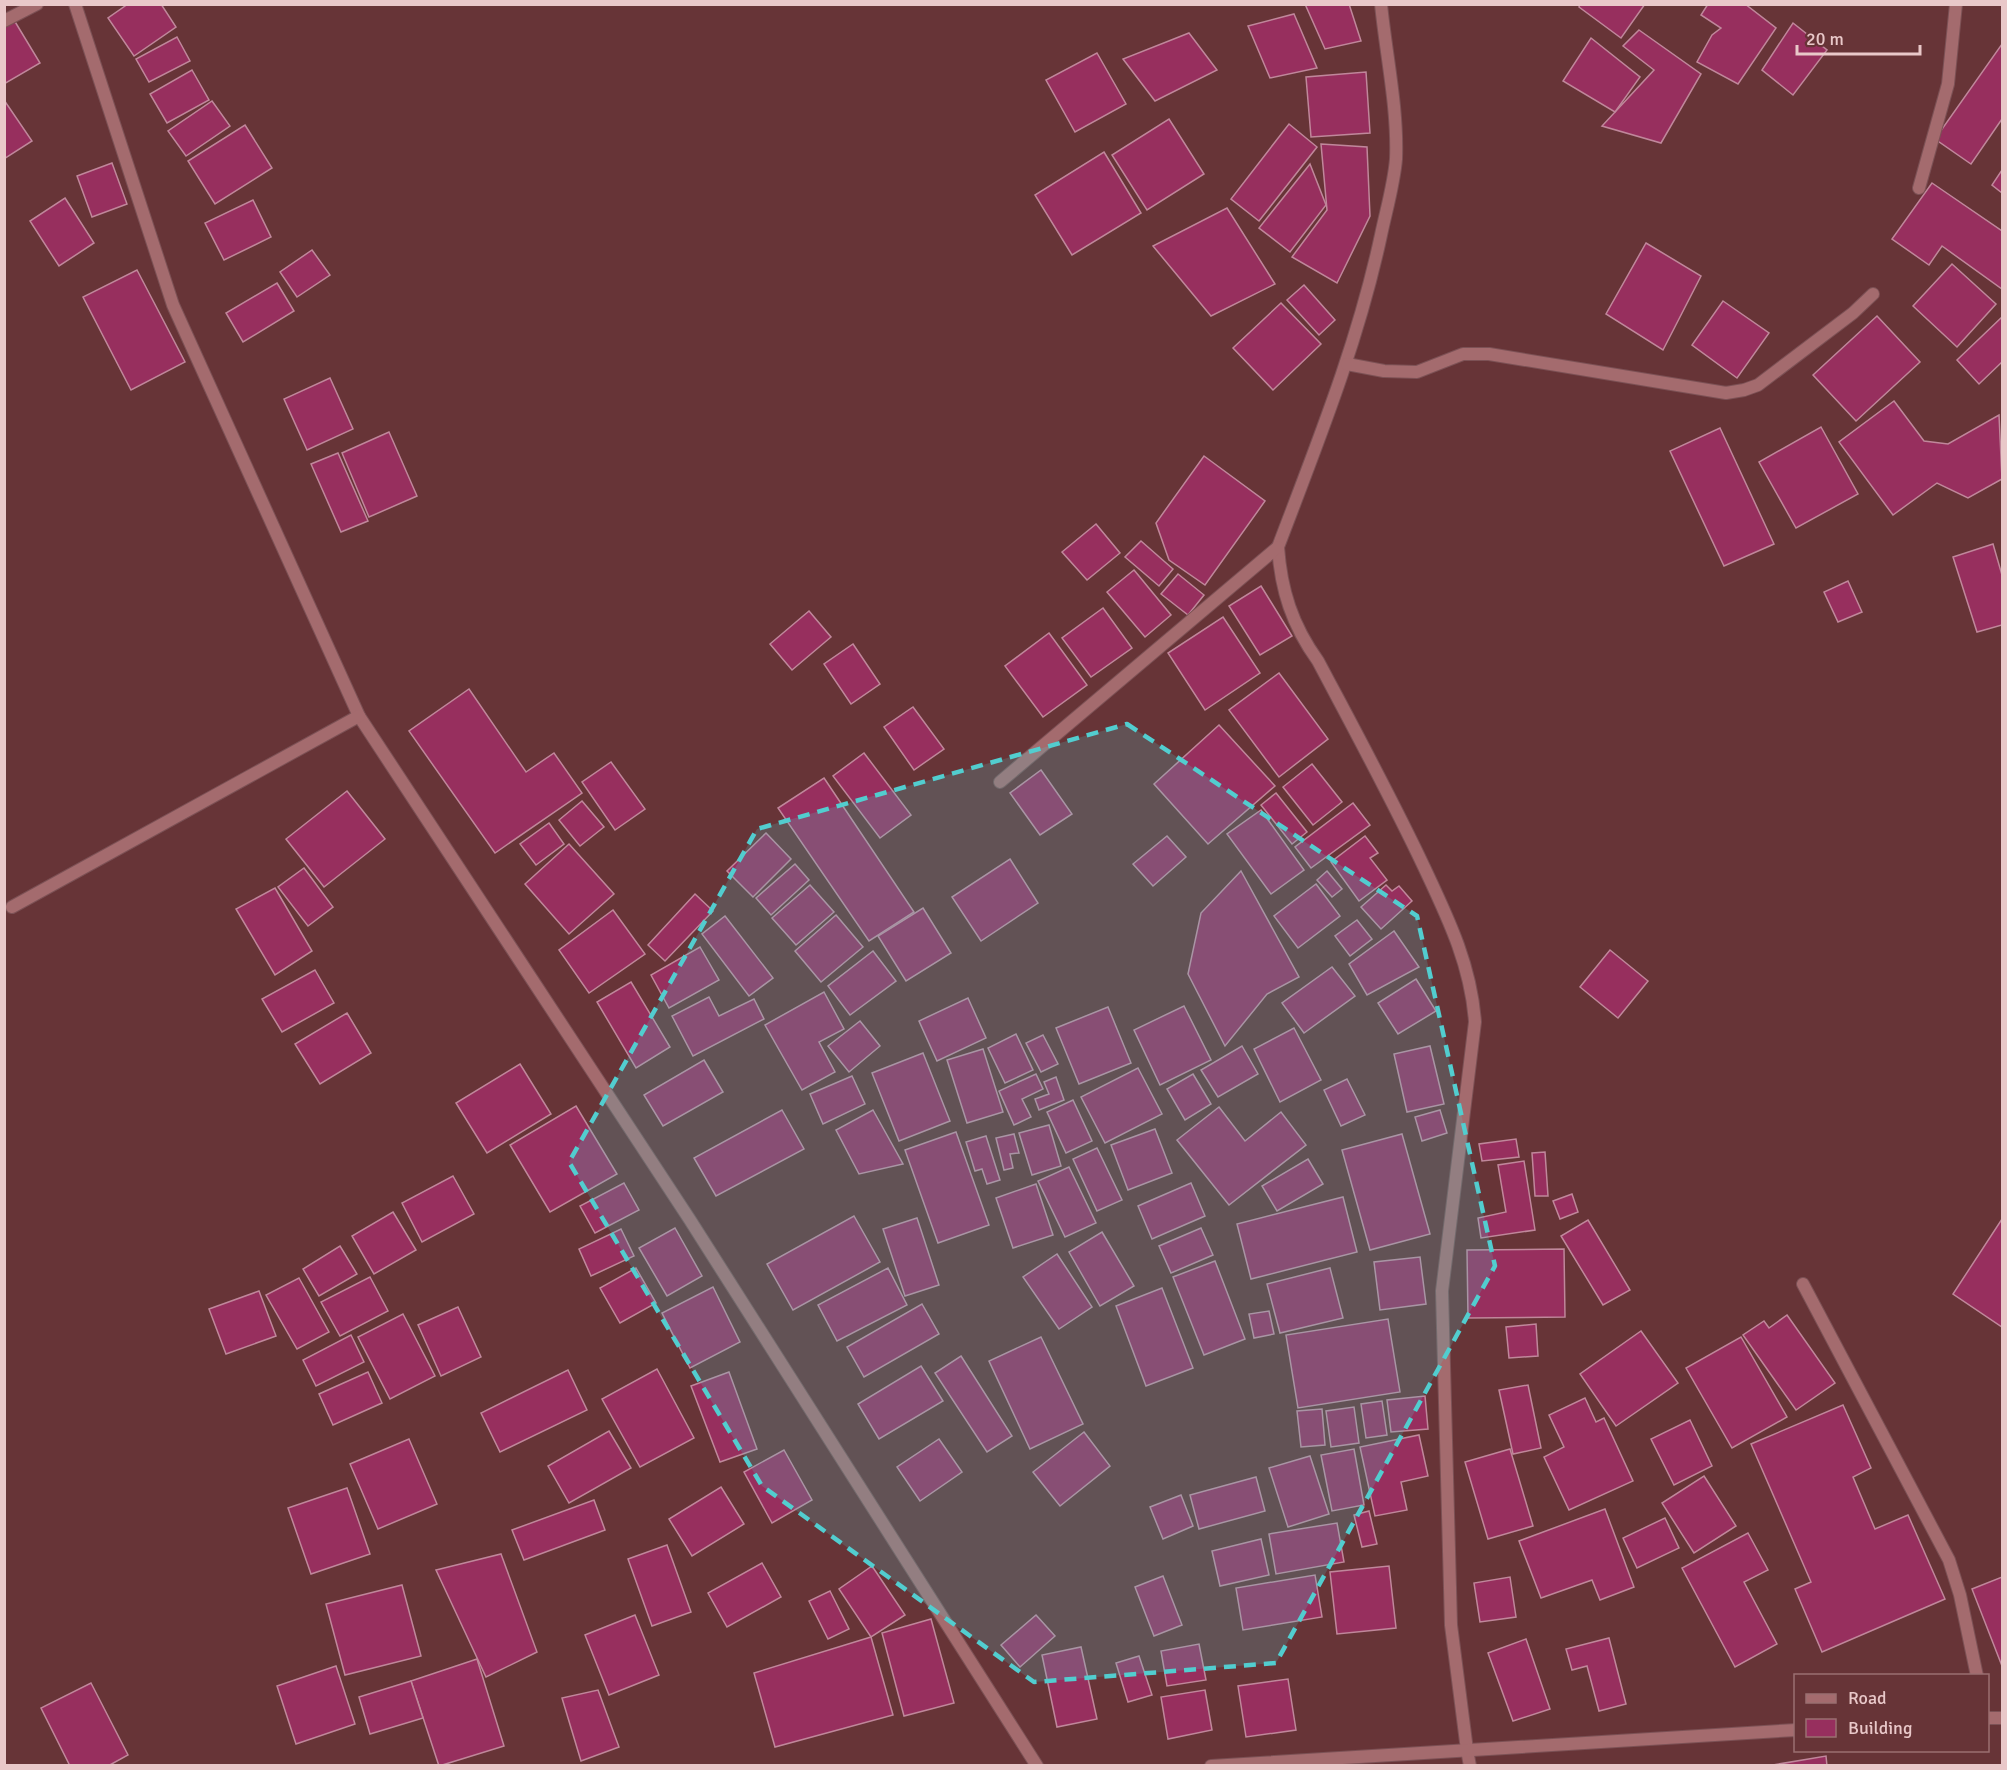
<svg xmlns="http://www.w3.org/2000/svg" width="2007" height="1770" font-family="Signika,sans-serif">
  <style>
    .building { fill: #972f5e; stroke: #c0879b; stroke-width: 1.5 }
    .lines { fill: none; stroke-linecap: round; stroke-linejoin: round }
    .minor-casing { stroke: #7c5155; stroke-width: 14 }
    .tertiary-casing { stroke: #7c5155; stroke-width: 14 }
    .minor { stroke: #a46b6e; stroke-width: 12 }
    .tertiary { stroke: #a46b6e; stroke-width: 12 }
    .marked { fill: #52cdcf; fill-opacity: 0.2; stroke: #52cdcf; stroke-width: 4.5; stroke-dasharray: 12 8; stroke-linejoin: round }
  </style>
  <rect width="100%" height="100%" fill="#673437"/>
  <g class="building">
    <path d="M128,4H161L176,27L134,56L108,18Z"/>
    <path d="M1305,4H1349L1361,41L1325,49Z"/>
    <path d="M1580,4H1645L1621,38L1579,7Z"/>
    <path d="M1708,4H1745L1776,28L1738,84L1697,62L1712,35L1721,28L1701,15Z"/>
    <path d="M1294,14L1317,68L1270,78L1248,26Z"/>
    <path d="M14,20L40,63L4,84V25Z"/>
    <path d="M1793,23L1827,50L1793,95L1762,70Z"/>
    <path d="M1639,30L1701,74L1661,143L1602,126L1654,70L1623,46Z"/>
    <path d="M1189,33L1217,70L1155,101L1123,59Z"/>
    <path d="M177,37L190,61L149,82L136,59Z"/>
    <path d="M1591,38L1640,77L1615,112L1563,81Z"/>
    <path d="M2002,44V119L1971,164L1935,139Z"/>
    <path d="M1097,53L1126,104L1075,132L1046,80Z"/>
    <path d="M192,70L209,100L167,123L150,94Z"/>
    <path d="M1366,72L1370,133L1311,137L1306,77Z"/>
    <path d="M4,100L32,141L4,159Z"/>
    <path d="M212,101L230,126L186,156L168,131Z"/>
    <path d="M1169,119L1204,174L1147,210L1112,155Z"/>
    <path d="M1289,124L1317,147L1259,221L1231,199Z"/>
    <path d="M245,125L272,168L215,204L188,161Z"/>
    <path d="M1321,144L1367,147L1370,216L1337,283L1292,257L1327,210Z"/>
    <path d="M1104,152L1141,213L1072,255L1035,195Z"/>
    <path d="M112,163L127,204L92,217L77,176Z"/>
    <path d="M1310,164L1326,205L1290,252L1259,228Z"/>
    <path d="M2002,170V193L1992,185Z"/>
    <path d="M1932,183L2002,231V289L1942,246L1929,265L1892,239Z"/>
    <path d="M65,198L94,243L59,266L30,221Z"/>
    <path d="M253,200L271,237L224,260L205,223Z"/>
    <path d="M1227,208L1275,284L1211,316L1153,246Z"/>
    <path d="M1646,243L1701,276L1663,350L1606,314Z"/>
    <path d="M312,250L330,275L297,297L280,272Z"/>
    <path d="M1952,264L1996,304L1957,347L1913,306Z"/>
    <path d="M137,270L185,362L131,390L83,297Z"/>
    <path d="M277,283L294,311L243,342L226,313Z"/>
    <path d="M1304,285L1335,320L1319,335L1287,300Z"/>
    <path d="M1723,301L1769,333L1737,378L1692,345Z"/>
    <path d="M1281,303L1321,344L1273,390L1233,348Z"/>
    <path d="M1877,316L1920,362L1856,421L1813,375Z"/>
    <path d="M2002,317V362L1979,384L1957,360Z"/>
    <path d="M330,378L353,429L307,450L284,399Z"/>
    <path d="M1894,401L1924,441L1948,444L1999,415L2002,479L1968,498L1937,483L1893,515L1839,442Z"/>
    <path d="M1821,427L1858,494L1796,528L1759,462Z"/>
    <path d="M1720,428L1774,544L1724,566L1670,451Z"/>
    <path d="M389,432L417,496L369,517L342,453Z"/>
    <path d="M338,453L368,521L341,532L311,464Z"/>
    <path d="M1204,456L1265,501L1205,585L1169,560L1156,523Z"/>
    <path d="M1096,524L1120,553L1087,580L1062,552Z"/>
    <path d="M1141,541L1173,569L1159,586L1125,557Z"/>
    <path d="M1993,544L2002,575V625L1977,632L1953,557Z"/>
    <path d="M1134,570L1171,615L1145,637L1107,592Z"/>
    <path d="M1178,574L1204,595L1188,615L1161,594Z"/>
    <path d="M1848,581L1862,612L1838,622L1824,592Z"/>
    <path d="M1261,586L1292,636L1260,655L1229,606Z"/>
    <path d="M1103,608L1132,648L1091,677L1062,638Z"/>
    <path d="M809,611L831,637L792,670L770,644Z"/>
    <path d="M1223,617L1260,673L1205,710L1168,653Z"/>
    <path d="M1049,633L1087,685L1043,717L1005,666Z"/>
    <path d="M853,644L880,684L851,704L824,664Z"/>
    <path d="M1279,673L1328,739L1279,777L1229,710Z"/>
    <path d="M469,689L526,772L554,753L582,793L495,853L409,731Z"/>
    <path d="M913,707L944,749L914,770L884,727Z"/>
    <path d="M1219,725L1275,786L1208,844L1154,784Z"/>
    <path d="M864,753L911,815L880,838L833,776Z"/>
    <path d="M611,762L645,809L615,830L582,782Z"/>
    <path d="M1312,764L1342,802L1313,825L1283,787Z"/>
    <path d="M1041,770L1072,814L1040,835L1010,793Z"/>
    <path d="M824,778L914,912L869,941L778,808Z"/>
    <path d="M347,791L385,839L324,887L286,839Z"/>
    <path d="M1276,793L1307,832L1292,844L1261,805Z"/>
    <path d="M582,801L604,827L580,846L559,820Z"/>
    <path d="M1353,803L1370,825L1311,868L1295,847Z"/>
    <path d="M1261,810L1304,870L1271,894L1227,834Z"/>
    <path d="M549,823L564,844L536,865L520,844Z"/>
    <path d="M766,833L791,859L753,897L727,871Z"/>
    <path d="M1167,836L1186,857L1153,886L1133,864Z"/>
    <path d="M1365,836L1378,853L1370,858L1387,880L1359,901L1331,862Z"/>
    <path d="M569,844L614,894L569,934L525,884Z"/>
    <path d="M1010,859L1038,903L981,941L952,897Z"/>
    <path d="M795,864L809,880L771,915L756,898Z"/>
    <path d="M304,868L333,907L308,926L278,887Z"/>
    <path d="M1241,871L1299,977L1267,994L1225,1046L1188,974L1201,913Z"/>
    <path d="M1327,871L1342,889L1332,897L1317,880Z"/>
    <path d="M1316,884L1340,916L1298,948L1274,916Z"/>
    <path d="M810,885L834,912L796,945L772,918Z"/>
    <path d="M1386,885L1392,891L1399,886L1412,901L1381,929L1361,907Z"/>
    <path d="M275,888L312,951L275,975L236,909Z"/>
    <path d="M695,894L713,911L665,961L648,945Z"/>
    <path d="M923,908L951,953L906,981L878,936Z"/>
    <path d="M613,910L645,954L589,993L559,950Z"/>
    <path d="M836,915L863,947L821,982L795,951Z"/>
    <path d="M725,916L773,978L749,996L702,934Z"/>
    <path d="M1357,920L1372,939L1350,956L1335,936Z"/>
    <path d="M1394,931L1419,967L1367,995L1349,964Z"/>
    <path d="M700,947L719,980L669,1008L651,975Z"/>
    <path d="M1610,950L1648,981L1618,1018L1580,987Z"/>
    <path d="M873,951L896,981L850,1015L828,986Z"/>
    <path d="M1332,967L1355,996L1304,1033L1282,1003Z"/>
    <path d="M315,970L334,1003L282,1032L262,999Z"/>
    <path d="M1416,979L1436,1011L1398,1034L1378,1003Z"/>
    <path d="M631,982L670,1047L636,1068L597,1002Z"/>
    <path d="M824,992L844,1029L819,1042L835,1072L802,1090L765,1025Z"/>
    <path d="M709,997L719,1016L754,999L764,1019L693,1056L672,1016Z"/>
    <path d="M968,998L986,1038L937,1061L919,1021Z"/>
    <path d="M1184,1006L1211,1060L1160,1085L1134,1030Z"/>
    <path d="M1108,1007L1131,1063L1079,1084L1056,1028Z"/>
    <path d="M347,1013L371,1053L320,1084L295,1044Z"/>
    <path d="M860,1021L880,1046L849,1072L828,1046Z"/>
    <path d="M1294,1028L1321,1080L1280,1102L1254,1049Z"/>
    <path d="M1016,1034L1033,1070L1005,1083L988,1048Z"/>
    <path d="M1043,1035L1058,1064L1041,1072L1026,1043Z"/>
    <path d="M1242,1046L1258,1074L1218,1097L1201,1070Z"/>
    <path d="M1430,1046L1444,1104L1407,1112L1394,1054Z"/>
    <path d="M983,1049L1003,1112L967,1123L947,1060Z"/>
    <path d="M923,1053L950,1121L899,1141L872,1073Z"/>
    <path d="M704,1060L723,1092L663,1126L644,1095Z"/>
    <path d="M520,1064L551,1114L487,1153L456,1103Z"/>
    <path d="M1138,1068L1162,1114L1105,1143L1081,1097Z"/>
    <path d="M1036,1074L1043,1089L1022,1099L1031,1117L1014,1125L999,1091Z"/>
    <path d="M1193,1074L1211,1104L1185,1120L1167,1089Z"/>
    <path d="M852,1076L865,1104L823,1124L810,1094Z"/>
    <path d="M1056,1077L1064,1100L1039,1110L1035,1099L1049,1094L1044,1082Z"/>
    <path d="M1347,1079L1365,1115L1341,1126L1324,1090Z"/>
    <path d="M1073,1100L1092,1141L1066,1153L1047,1112Z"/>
    <path d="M576,1106L617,1174L550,1212L510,1145Z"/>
    <path d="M1219,1107L1245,1141L1281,1112L1306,1145L1229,1205L1177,1140Z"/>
    <path d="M782,1110L804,1149L716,1196L694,1158Z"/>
    <path d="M873,1110L903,1164L859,1174L836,1130Z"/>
    <path d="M1440,1110L1447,1133L1422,1141L1415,1117Z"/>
    <path d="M1049,1125L1061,1166L1032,1175L1019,1133Z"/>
    <path d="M1155,1129L1172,1173L1128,1190L1111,1145Z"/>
    <path d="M956,1132L989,1225L938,1243L905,1150Z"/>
    <path d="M1014,1134L1019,1153L1010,1154L1013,1168L1004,1170L996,1138Z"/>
    <path d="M1402,1134L1430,1234L1370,1250L1342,1150Z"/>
    <path d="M986,1136L1000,1180L987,1184L982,1169L975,1171L966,1142Z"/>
    <path d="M1516,1139L1519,1157L1482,1161L1479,1144Z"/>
    <path d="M1097,1148L1122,1200L1097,1211L1073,1159Z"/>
    <path d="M1545,1152L1548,1196H1535L1532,1153Z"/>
    <path d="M1308,1159L1323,1184L1277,1211L1262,1186Z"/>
    <path d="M1524,1161L1535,1230L1481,1238L1478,1218L1506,1212L1498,1165Z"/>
    <path d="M1069,1167L1096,1223L1065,1237L1038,1181Z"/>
    <path d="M453,1176L474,1214L422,1242L402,1203Z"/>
    <path d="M624,1183L639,1210L595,1233L580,1206Z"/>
    <path d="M1191,1183L1205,1216L1152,1239L1138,1206Z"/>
    <path d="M1036,1184L1053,1235L1013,1248L996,1198Z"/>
    <path d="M1572,1194L1578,1212L1560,1219L1553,1201Z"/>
    <path d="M1343,1197L1357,1252L1251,1279L1237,1224Z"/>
    <path d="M393,1212L416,1250L374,1274L352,1236Z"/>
    <path d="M854,1216L880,1262L793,1310L767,1264Z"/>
    <path d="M917,1218L939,1285L905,1296L883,1229Z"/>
    <path d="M2002,1219V1327L1953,1294Z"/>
    <path d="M1588,1220L1630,1290L1603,1305L1561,1236Z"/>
    <path d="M675,1228L702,1276L667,1296L639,1248Z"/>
    <path d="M1201,1228L1213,1255L1171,1273L1159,1246Z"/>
    <path d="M621,1229L634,1256L591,1276L579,1249Z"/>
    <path d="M1102,1232L1134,1286L1100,1306L1069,1252Z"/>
    <path d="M340,1246L357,1274L319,1296L303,1269Z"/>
    <path d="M1564,1249L1565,1317L1468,1318L1467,1250Z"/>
    <path d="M1057,1254L1092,1307L1059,1329L1023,1277Z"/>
    <path d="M1420,1257L1426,1304L1380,1310L1374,1262Z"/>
    <path d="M1215,1261L1245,1339L1204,1355L1173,1277Z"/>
    <path d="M636,1268L656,1303L620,1323L600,1288Z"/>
    <path d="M888,1268L907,1305L837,1341L818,1305Z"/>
    <path d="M1330,1268L1343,1318L1280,1333L1267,1284Z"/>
    <path d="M370,1277L388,1311L340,1336L321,1302Z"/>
    <path d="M299,1278L329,1332L297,1349L266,1295Z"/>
    <path d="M713,1287L740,1342L690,1368L662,1313Z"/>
    <path d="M1162,1288L1193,1368L1146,1386L1116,1306Z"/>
    <path d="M259,1291L276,1336L226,1354L209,1309Z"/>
    <path d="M922,1304L939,1334L864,1377L847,1347Z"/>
    <path d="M458,1307L481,1357L441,1376L418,1325Z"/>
    <path d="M1269,1311L1274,1334L1254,1338L1249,1314Z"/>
    <path d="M403,1314L435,1376L390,1399L358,1337Z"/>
    <path d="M1787,1315L1835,1383L1796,1410L1743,1335L1764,1321L1769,1328Z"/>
    <path d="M1388,1319L1400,1392L1298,1408L1286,1335Z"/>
    <path d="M1536,1324L1538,1356L1509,1358L1506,1327Z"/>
    <path d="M1641,1331L1678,1383L1616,1426L1580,1374Z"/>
    <path d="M351,1335L364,1362L316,1386L303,1360Z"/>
    <path d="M1041,1337L1083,1424L1030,1449L989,1361Z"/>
    <path d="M1741,1337L1787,1417L1732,1448L1686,1368Z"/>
    <path d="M961,1356L1012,1436L987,1452L935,1373Z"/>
    <path d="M921,1366L943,1401L879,1439L858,1404Z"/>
    <path d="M657,1369L694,1438L640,1467L602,1399Z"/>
    <path d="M568,1370L587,1410L500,1452L481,1413Z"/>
    <path d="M368,1372L382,1403L333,1425L319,1394Z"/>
    <path d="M729,1372L757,1449L720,1462L691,1386Z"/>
    <path d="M1528,1385L1541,1448L1513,1454L1499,1390Z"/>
    <path d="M1425,1396L1428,1429L1391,1432L1387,1400Z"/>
    <path d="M1585,1398L1596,1422L1604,1418L1633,1481L1569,1510L1544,1457L1564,1447L1549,1415Z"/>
    <path d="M1382,1401L1387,1435L1366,1438L1361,1404Z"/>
    <path d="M1843,1405L1871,1468L1853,1477L1875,1529L1908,1515L1945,1599L1822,1652L1795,1589L1811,1582L1751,1444Z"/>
    <path d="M1354,1407L1359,1443L1331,1447L1326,1411Z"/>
    <path d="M1322,1409L1325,1445L1301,1447L1297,1411Z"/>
    <path d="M1690,1420L1712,1466L1674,1485L1651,1439Z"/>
    <path d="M609,1431L631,1468L569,1503L548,1466Z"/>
    <path d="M1084,1432L1110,1466L1060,1506L1033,1472Z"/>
    <path d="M1419,1435L1428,1476L1401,1482L1407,1510L1375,1516L1360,1447Z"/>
    <path d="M409,1439L437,1504L378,1529L350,1464Z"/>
    <path d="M939,1439L962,1472L920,1501L897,1467Z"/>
    <path d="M1354,1449L1364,1505L1332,1511L1321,1455Z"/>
    <path d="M1510,1449L1533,1526L1488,1539L1465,1462Z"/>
    <path d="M784,1450L812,1500L772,1523L744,1472Z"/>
    <path d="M1310,1456L1329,1514L1288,1527L1269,1468Z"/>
    <path d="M1704,1476L1736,1526L1694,1553L1662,1503Z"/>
    <path d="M1256,1477L1265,1511L1199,1529L1190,1495Z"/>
    <path d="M721,1487L744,1524L692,1556L669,1519Z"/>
    <path d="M347,1488L370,1554L311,1574L288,1508Z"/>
    <path d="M1181,1495L1193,1526L1163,1539L1150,1507Z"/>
    <path d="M594,1500L605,1530L524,1560L512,1530Z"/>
    <path d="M1605,1509L1634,1587L1600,1600L1592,1580L1541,1598L1519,1541Z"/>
    <path d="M1369,1511L1377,1544L1362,1547L1354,1515Z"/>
    <path d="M1665,1518L1679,1548L1637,1568L1623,1538Z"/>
    <path d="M1337,1523L1344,1562L1276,1574L1269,1534Z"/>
    <path d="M1748,1533L1768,1570L1744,1582L1777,1644L1735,1667L1682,1568Z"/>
    <path d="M1261,1539L1269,1575L1220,1586L1212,1551Z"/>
    <path d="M667,1545L691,1612L652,1626L628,1559Z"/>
    <path d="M501,1554L537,1652L486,1677L436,1570Z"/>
    <path d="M762,1563L781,1597L727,1627L708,1593Z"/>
    <path d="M872,1566L905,1615L871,1637L839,1589Z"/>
    <path d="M1389,1566L1396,1628L1337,1634L1330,1572Z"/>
    <path d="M1315,1575L1322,1617L1243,1630L1236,1588Z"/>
    <path d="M1163,1576L1182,1625L1154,1636L1135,1587Z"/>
    <path d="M1510,1577L1516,1617L1480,1622L1474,1583Z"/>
    <path d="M2002,1577V1666L1972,1589Z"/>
    <path d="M402,1585L421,1656L345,1675L326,1604Z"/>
    <path d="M830,1591L849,1629L828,1639L809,1601Z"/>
    <path d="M635,1615L659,1675L609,1695L585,1635Z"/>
    <path d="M1036,1615L1055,1636L1020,1667L1001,1645Z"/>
    <path d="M931,1619L954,1703L904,1716L882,1633Z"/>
    <path d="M871,1637L893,1715L775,1747L754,1673Z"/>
    <path d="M1609,1638L1626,1704L1599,1711L1587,1666L1572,1670L1566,1649Z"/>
    <path d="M1526,1639L1550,1709L1513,1721L1488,1653Z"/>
    <path d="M1199,1644L1206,1680L1167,1686L1161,1651Z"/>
    <path d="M1081,1647L1097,1719L1057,1727L1042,1655Z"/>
    <path d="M1139,1656L1152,1695L1128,1702L1116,1663Z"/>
    <path d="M477,1659L504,1746L439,1766L411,1681Z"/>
    <path d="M336,1666L355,1724L296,1744L277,1686Z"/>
    <path d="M1288,1679L1296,1730L1246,1737L1238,1686Z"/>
    <path d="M411,1681L423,1718L370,1734L359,1697Z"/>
    <path d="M91,1683L128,1755L108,1766H70L41,1708Z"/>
    <path d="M598,1690L619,1747L581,1761L562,1698Z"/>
    <path d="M1205,1690L1212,1730L1168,1739L1161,1697Z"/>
    <path d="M1826,1756L1827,1766H1767Z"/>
  </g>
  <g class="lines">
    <g class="minor-casing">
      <g id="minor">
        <path d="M75,4L173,305L359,716L690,1220L1037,1766"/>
        <path d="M1381,4C1386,55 1398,108 1396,159C1394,184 1386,211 1381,235C1358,343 1317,444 1278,547C1281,590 1292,625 1318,661C1354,729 1391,797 1424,867C1448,918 1471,965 1475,1022L1442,1291L1451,1625L1467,1750"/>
        <path d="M4,21L37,4"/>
        <path d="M1919,188L1948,84L1956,4"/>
        <path d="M1347,364L1384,371L1417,372L1463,354H1489L1726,393L1744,390L1758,385L1853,313L1873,294"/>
        <path d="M1000,782L1278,547"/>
        <path d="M12,907L359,716"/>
        <path d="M1803,1284L1949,1560L1960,1595L1977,1676"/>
      </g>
    </g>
    <g class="tertiary-casing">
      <g id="tertiary">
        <path d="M1988,1718H2002"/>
        <path d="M1467,1750L1470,1766"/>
        <path d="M1211,1766L1796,1730"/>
      </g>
    </g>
    <use href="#minor" class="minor"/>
    <use href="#tertiary" class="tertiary"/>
  </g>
  <path class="marked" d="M1127,724L1417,916L1495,1266L1276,1663L1034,1682L762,1486L569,1162L757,829Z"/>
  <rect width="2007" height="1770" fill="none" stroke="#e9c8c9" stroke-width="12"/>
  <rect x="1794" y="1674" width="195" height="78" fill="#673437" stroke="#9b6f71" stroke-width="1.5"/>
  <rect x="1806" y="1694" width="30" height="9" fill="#a46b6e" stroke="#9b6f71" stroke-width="1.5"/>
  <text x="1848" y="1704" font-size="18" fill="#e9c8c9">Road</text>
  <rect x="1806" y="1719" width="30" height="18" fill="#972f5e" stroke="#9b6f71" stroke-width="1.5"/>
  <text x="1848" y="1734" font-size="18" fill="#e9c8c9">Building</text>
  <path d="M1797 45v9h123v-9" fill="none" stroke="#e9c8c9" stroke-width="3"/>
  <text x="1806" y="45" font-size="18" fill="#e9c8c9" stroke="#673437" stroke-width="4.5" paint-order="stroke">20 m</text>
</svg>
